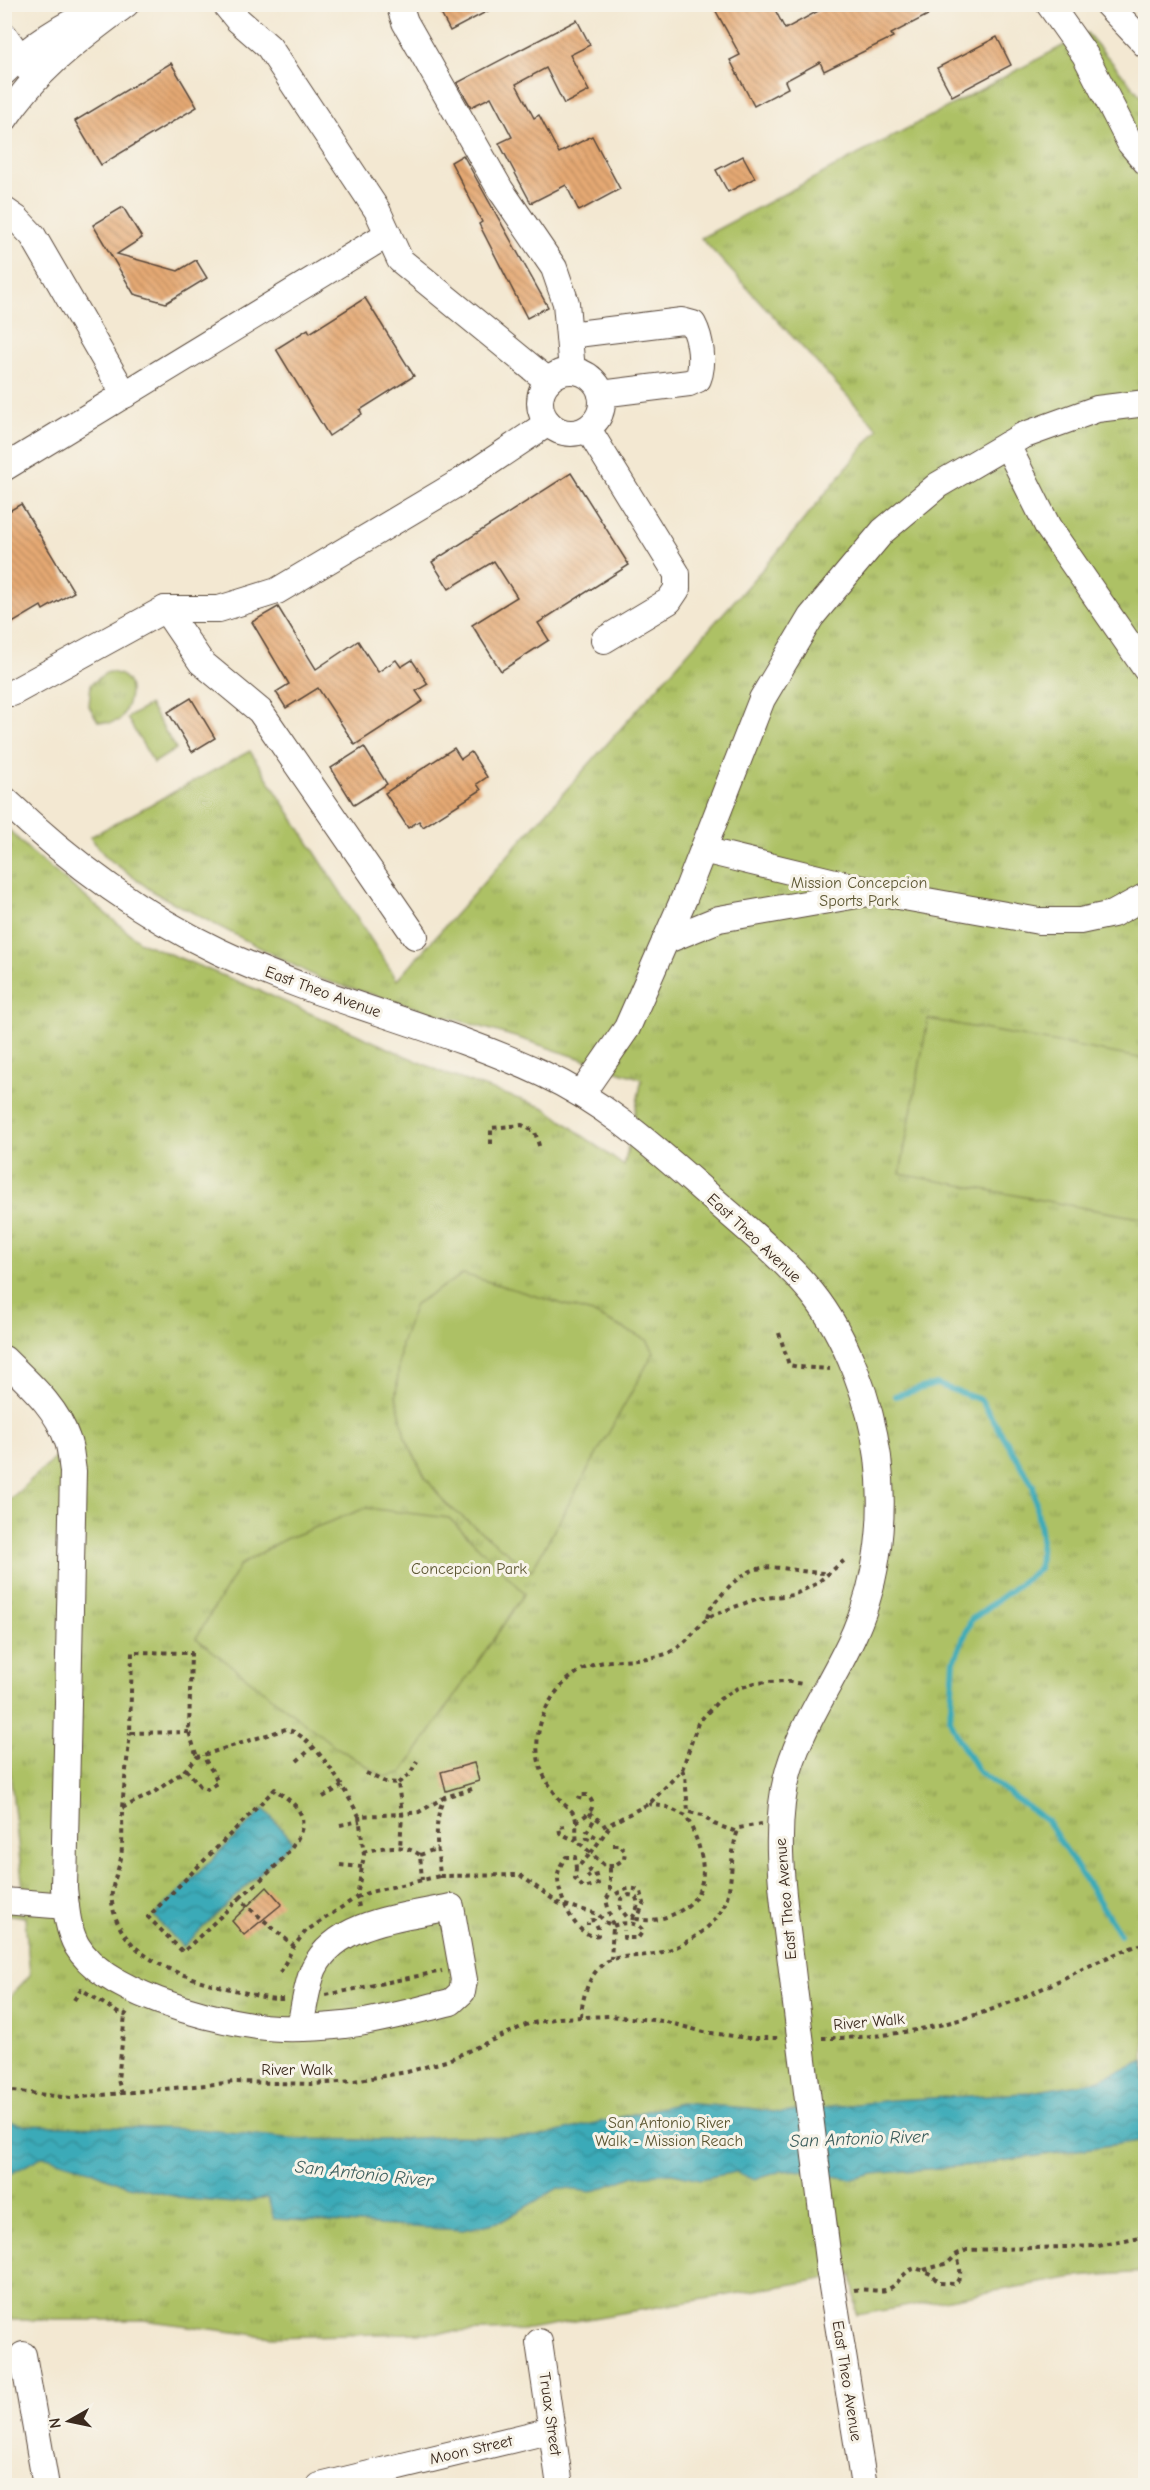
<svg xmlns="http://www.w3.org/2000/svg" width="1150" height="2490" font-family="'Comic Neue',sans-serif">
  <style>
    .park { fill: url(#park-tufts); stroke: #747642; stroke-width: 1.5 }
    .garden { fill: #adc165; stroke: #747642; stroke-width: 1.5 }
    .water { fill: url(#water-waves); stroke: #3a6a6b; stroke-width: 1.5 }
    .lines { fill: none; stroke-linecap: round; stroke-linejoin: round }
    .stream { stroke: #3aaab8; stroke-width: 6 }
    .building { fill: url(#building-back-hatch) }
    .minor-casing { stroke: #574639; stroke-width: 28 }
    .path { stroke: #574639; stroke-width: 4; stroke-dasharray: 4.5 4.5; stroke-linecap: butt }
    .minor { stroke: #fff; stroke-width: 26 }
    .minor-bridge-casing { stroke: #574639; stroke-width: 28; stroke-linecap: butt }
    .minor-bridge { stroke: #fff; stroke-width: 26 }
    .labels { text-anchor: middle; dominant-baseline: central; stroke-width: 6; stroke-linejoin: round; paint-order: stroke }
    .park-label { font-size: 16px; fill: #5d5733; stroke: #f7f3e8 }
    .street-label { font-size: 16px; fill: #3b2a1e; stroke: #f7f3e8 }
    .water-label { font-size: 18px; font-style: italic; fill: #3b5d5c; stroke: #f7f3e8 }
  </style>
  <defs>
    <pattern id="park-tufts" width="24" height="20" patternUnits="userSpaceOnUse" patternTransform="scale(1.5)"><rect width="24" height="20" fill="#adc165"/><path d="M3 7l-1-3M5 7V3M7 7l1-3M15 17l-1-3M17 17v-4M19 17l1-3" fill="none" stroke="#8e9d53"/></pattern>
    <pattern id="water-waves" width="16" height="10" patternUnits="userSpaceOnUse" patternTransform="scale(1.5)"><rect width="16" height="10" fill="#3aaab8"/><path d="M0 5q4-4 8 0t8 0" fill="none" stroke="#328b95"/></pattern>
    <pattern id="building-back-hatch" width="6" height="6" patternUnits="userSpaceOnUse" patternTransform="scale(1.5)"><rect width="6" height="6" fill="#e5a973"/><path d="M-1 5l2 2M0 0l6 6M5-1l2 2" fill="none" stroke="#bb8a5e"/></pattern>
  </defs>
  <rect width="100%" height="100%" fill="#f7f3e8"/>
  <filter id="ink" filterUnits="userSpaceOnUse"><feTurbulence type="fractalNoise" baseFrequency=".0167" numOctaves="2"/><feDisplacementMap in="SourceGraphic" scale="12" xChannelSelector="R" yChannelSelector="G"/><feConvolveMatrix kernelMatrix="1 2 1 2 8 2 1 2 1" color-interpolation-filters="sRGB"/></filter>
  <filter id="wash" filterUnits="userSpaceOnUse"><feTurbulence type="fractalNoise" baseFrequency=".008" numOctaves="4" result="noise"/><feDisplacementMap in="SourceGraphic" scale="24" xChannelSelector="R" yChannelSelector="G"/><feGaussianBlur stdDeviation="1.35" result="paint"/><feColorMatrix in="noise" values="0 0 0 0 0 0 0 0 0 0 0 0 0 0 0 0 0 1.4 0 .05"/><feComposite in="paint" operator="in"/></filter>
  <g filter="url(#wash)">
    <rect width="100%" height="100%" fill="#f3e8d2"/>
    <g class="park">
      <path d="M1087,33L1145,101V2272L1075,2277L857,2315L852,2274L522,2330L272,2337L143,2320H13L5,2317V2002L30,1975L25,1917L5,1914V1890L23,1889L4,1717L5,1504L56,1457L70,1416L38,1379L5,1346L4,825L31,852L140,942L256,989L446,1074L545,1108L624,1166L642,1079L525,1040L320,979L155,893L106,857L90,837L250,751L397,980L775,555L878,429L701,238Z"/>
      <path d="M110,672C139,676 131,702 120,720L110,723L98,721L89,706L91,684L106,673Z"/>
    </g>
    <g class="garden">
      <path d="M149,705L176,749L154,763L127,718Z"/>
      <path d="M928,1019L1145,1059V1219L900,1174Z"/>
      <path d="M463,1274L592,1313L647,1340L654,1352L531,1571L446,1504L425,1477L405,1437L396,1395L401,1344L415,1304Z"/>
      <path d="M366,1508L449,1518L525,1593L402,1773L384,1777L333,1745L196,1638L240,1565L285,1539Z"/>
    </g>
    <g class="water">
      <path d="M264,1809L293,1841L183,1947L154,1916Z"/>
      <path d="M1145,2061V2140L983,2164L873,2174L853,2179L795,2170L781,2171L755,2180L736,2172L700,2179L672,2173L634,2176L591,2192L558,2188L502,2221L463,2230L274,2219L268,2198L233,2203L187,2199L125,2185L87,2169L43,2156L5,2177V2120L23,2125L198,2129L298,2139L383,2140L449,2136L536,2137L680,2103L749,2108L780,2113L891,2100L1025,2093L1091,2082Z"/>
    </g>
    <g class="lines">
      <path class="stream" d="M895,1396L936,1384L981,1400L1033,1485L1041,1536L1039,1569L971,1620L954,1661L950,1720L959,1740L979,1772L1047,1821L1120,1934"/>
    </g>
    <g id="blocks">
      <g class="building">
        <path d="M436,4H501L450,31Z"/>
        <path d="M712,4H772L785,29L831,4H923L928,15L891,34L893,37L824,71L820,62L785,81L788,88L754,106L730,60L740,55Z"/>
        <path d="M577,20L590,45L570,55L589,91L564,104L546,68L516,84L534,118L539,115L559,153L592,136L620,189L579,211L566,185L531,203L499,143L512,137L491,97L471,107L457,83Z"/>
        <path d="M997,37L1011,65L952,96L937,68Z"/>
        <path d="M171,63L197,107L101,165L75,121Z"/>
        <path d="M463,155L548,307L527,318L479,224L482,222L451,162Z"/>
        <path d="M743,156L755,178L728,192L716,170Z"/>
        <path d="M123,207L142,238L117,254L178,271L196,260L207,278L166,303L134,294L93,225Z"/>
        <path d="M365,298L414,376L360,410L362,414L329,436L276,349L308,329L310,333Z"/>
        <path d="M571,473L629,565L538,623L549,640L501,671L472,625L517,597L494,561L449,589L432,562Z"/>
        <path d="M21,504L74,592L43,610L41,606L4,628V514Z"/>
        <path d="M278,607L316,669L358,641L378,672L396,660L401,667L412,660L428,684L416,691L423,701L355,745L318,688L286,708L276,692L289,684L252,622Z"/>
        <path d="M191,698L215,738L192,752L168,712Z"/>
        <path d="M364,747L387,784L354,805L331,768Z"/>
        <path d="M454,748L461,759L471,752L487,777L477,784L481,790L423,827L419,821L408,828L385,793Z"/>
        <path d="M474,1763L479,1781L446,1791L441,1772Z"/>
        <path d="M267,1887L282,1904L244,1935L232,1921Z"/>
      </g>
    </g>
  </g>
  <g filter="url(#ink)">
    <use href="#blocks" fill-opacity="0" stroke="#574639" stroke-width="1.5"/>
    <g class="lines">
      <g class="minor-casing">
        <g id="minor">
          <path d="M225,4L238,20L269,47L377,210L400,260L548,381"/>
          <path d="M399,4L405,22L500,189L554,268L566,303L572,371"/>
          <path d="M1049,4L1085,55L1130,143L1146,162"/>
          <path d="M1107,4L1146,45"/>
          <path d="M4,35L29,70"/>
          <path d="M4,72C34,42 70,21 109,4"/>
          <path d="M4,120C38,68 78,40 126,4"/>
          <path d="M4,210L17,219L33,236L125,395"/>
          <path d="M569,335L682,321L693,324C701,339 704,364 698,379L689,383L601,394"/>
          <circle cx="571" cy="402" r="31"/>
          <path d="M588,429L677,574V589L669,601L604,640"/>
          <path d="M1007,445L1048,527L1146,669"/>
          <path d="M4,468L388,234"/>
          <path d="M165,609L201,662L260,711L415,936"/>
          <path d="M4,693H12L165,609H219L277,591L460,482L548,423"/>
          <path d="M4,799C68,860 138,913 218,951C323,1001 438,1025 543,1074C608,1104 660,1153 713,1199C747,1229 783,1258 812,1293C846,1335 871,1403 878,1457C885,1514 879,1578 855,1632C835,1678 804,1720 789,1769C769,1837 787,1919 794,1988"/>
          <path d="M703,850L876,892L1039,921H1080L1113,914L1146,896"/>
          <path d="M665,941L719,919L863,894"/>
          <path d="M582,1093L627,1028L685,896L762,699L811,617L883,531L938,485L1022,436L1097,409L1146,403"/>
          <path d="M4,1359C28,1383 56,1406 67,1439C71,1448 71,1460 73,1471L64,1888C66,1907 67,1928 77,1946C105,1993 205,2018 257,2026C285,2030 316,2028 344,2025C380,2021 416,2010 451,2002L462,1992L464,1980L451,1907C405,1917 338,1920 314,1968C306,1987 304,2008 300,2028"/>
          <path d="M4,1901L66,1906"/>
          <path d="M829,2268L864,2486"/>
          <path d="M539,2342L560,2486"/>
          <path d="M23,2355L46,2486"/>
          <path d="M320,2486L552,2430"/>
        </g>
      </g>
      <g class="path">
        <path d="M491,1144V1128L522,1125L535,1132L540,1149"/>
        <path d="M779,1333L789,1365L799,1367L830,1369"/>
        <path d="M707,1618C710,1606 717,1600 725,1591C761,1551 785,1574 829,1573"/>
        <path d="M189,1732L130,1733L132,1652L191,1653L189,1732L197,1757"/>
        <path d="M297,1761L312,1748"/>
        <path d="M186,1769L200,1786L207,1789L217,1783C216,1772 206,1766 204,1755"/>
        <path d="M682,1770L685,1775L688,1812L703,1815L714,1824L737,1832"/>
        <path d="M366,1773L385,1782L398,1783L402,1814L419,1812L445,1797"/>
        <path d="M398,1783L410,1774L417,1761"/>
        <path d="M472,1789L445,1797C432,1819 438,1850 440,1876L520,1875L558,1903L598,1914L605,1922L613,1926C622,1922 637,1921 643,1931L638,1938H624V1930"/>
        <path d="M323,1797L342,1786"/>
        <path d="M122,1807L130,1733"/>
        <path d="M589,1813L603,1823L607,1830"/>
        <path d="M576,1822C587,1815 600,1807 587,1795H580L579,1800"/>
        <path d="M340,1825L360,1821"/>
        <path d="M565,1826L559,1827L560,1833L576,1841"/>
        <path d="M595,1834L592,1840L587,1838L586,1833L594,1820L598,1819"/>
        <path d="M613,1845H620L625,1851L624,1859L614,1866H605L591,1853L612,1823L650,1803L682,1770L698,1723L720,1699L736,1689L755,1683L784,1681L803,1684"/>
        <path d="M363,1852C382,1847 404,1843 420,1855L422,1880"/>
        <path d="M420,1855L438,1848"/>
        <path d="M340,1865L362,1867"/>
        <path d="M610,1868V1893L606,1900L613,1926L611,1960"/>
        <path d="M576,1869L575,1857H566C562,1862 559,1868 558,1874C556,1892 576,1941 598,1935V1928L594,1920L588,1921V1925"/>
        <path d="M590,1878L586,1873L591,1870L595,1872L598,1884L584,1888L575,1879L576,1869L591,1853L577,1841C575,1833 578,1821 574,1814C571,1809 565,1806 561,1801C552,1790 542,1776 539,1762C530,1722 557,1675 596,1664C620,1657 645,1662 668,1653C688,1645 696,1625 713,1615L756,1599L793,1595L816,1584L846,1559"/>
        <path d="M616,1894C625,1889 632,1886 641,1892L644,1903L637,1919C649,1922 663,1919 674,1914C718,1894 703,1849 686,1816L667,1807L649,1804"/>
        <path d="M240,1898C258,1881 317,1838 299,1811C294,1802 282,1795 275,1789L148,1917L183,1952L240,1898L247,1906L294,1946"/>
        <path d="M359,1907L357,1897L370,1892L440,1876"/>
        <path d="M632,1918C637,1911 640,1903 635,1896L629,1895L621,1899L620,1908L627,1917L637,1919"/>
        <path d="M280,1973L294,1946L306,1931L357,1897L364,1855L359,1816L402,1814L400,1848"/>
        <path d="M326,1995L442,1971"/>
        <path d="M283,1999C267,2000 249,1993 234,1990C187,1978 119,1960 112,1902C110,1887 118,1873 121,1858C123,1842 122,1824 122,1808L153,1793L183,1772L197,1757L286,1729C316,1736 345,1791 359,1816"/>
        <path d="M74,2000L81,1989L118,2013L125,2015L129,2009"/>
        <path d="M581,2017C582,1999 588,1976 603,1964C614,1955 634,1957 647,1955C674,1952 702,1936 718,1916C737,1890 727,1856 739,1828L761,1824"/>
        <path d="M822,2038C884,2039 948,2027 1006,2004C1054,1986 1097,1958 1146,1943"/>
        <path d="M4,2090L71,2098L236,2082L313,2084L354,2081L407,2072L446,2061L528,2024L559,2018L609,2016L663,2021L704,2032L748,2038H778"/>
        <path d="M122,2094L118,2080L125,2015"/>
        <path d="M924,2270L948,2263L957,2254L967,2250L1098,2246L1146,2237"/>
        <path d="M854,2290C864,2288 882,2293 888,2289C900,2284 902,2271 916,2268L931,2274L939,2283L955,2284C964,2275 959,2265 957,2255"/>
      </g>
      <use href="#minor" class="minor"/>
      <g class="minor-bridge-casing">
        <path id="minor-bridge" d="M794,1988L829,2268"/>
      </g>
      <use href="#minor-bridge" class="minor-bridge"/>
    </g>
  </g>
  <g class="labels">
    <g class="park-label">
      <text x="859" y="883">Mission Concepcion<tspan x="859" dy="18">Sports Park</tspan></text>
      <text x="469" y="1569">Concepcion Park</text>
      <text x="669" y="2123">San Antonio River<tspan x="669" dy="18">Walk - Mission Reach</tspan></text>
    </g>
    <g class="street-label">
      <text transform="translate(323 992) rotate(20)">East Theo Avenue</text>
      <text transform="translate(754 1238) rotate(43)">East Theo Avenue</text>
      <text transform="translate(786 1899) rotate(-95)">East Theo Avenue</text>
      <text transform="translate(869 2022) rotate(-5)">River Walk</text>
      <text x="297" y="2070">River Walk</text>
      <text transform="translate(847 2381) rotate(81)">East Theo Avenue</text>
      <text transform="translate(550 2414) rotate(82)">Truax Street</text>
      <text transform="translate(471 2450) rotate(-13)">Moon Street</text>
    </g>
    <g class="water-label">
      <text transform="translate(859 2139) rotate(-2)">San Antonio River</text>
      <text transform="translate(364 2174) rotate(6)">San Antonio River</text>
    </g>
  </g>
  <rect width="1150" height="2490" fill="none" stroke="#f7f3e8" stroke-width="24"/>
  <g transform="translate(69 2421) rotate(261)" stroke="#f7f3e8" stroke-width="4.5" paint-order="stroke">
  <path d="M0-4.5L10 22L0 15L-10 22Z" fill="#3b2a1e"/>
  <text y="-9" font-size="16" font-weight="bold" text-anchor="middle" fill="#3b2a1e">N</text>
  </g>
</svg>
